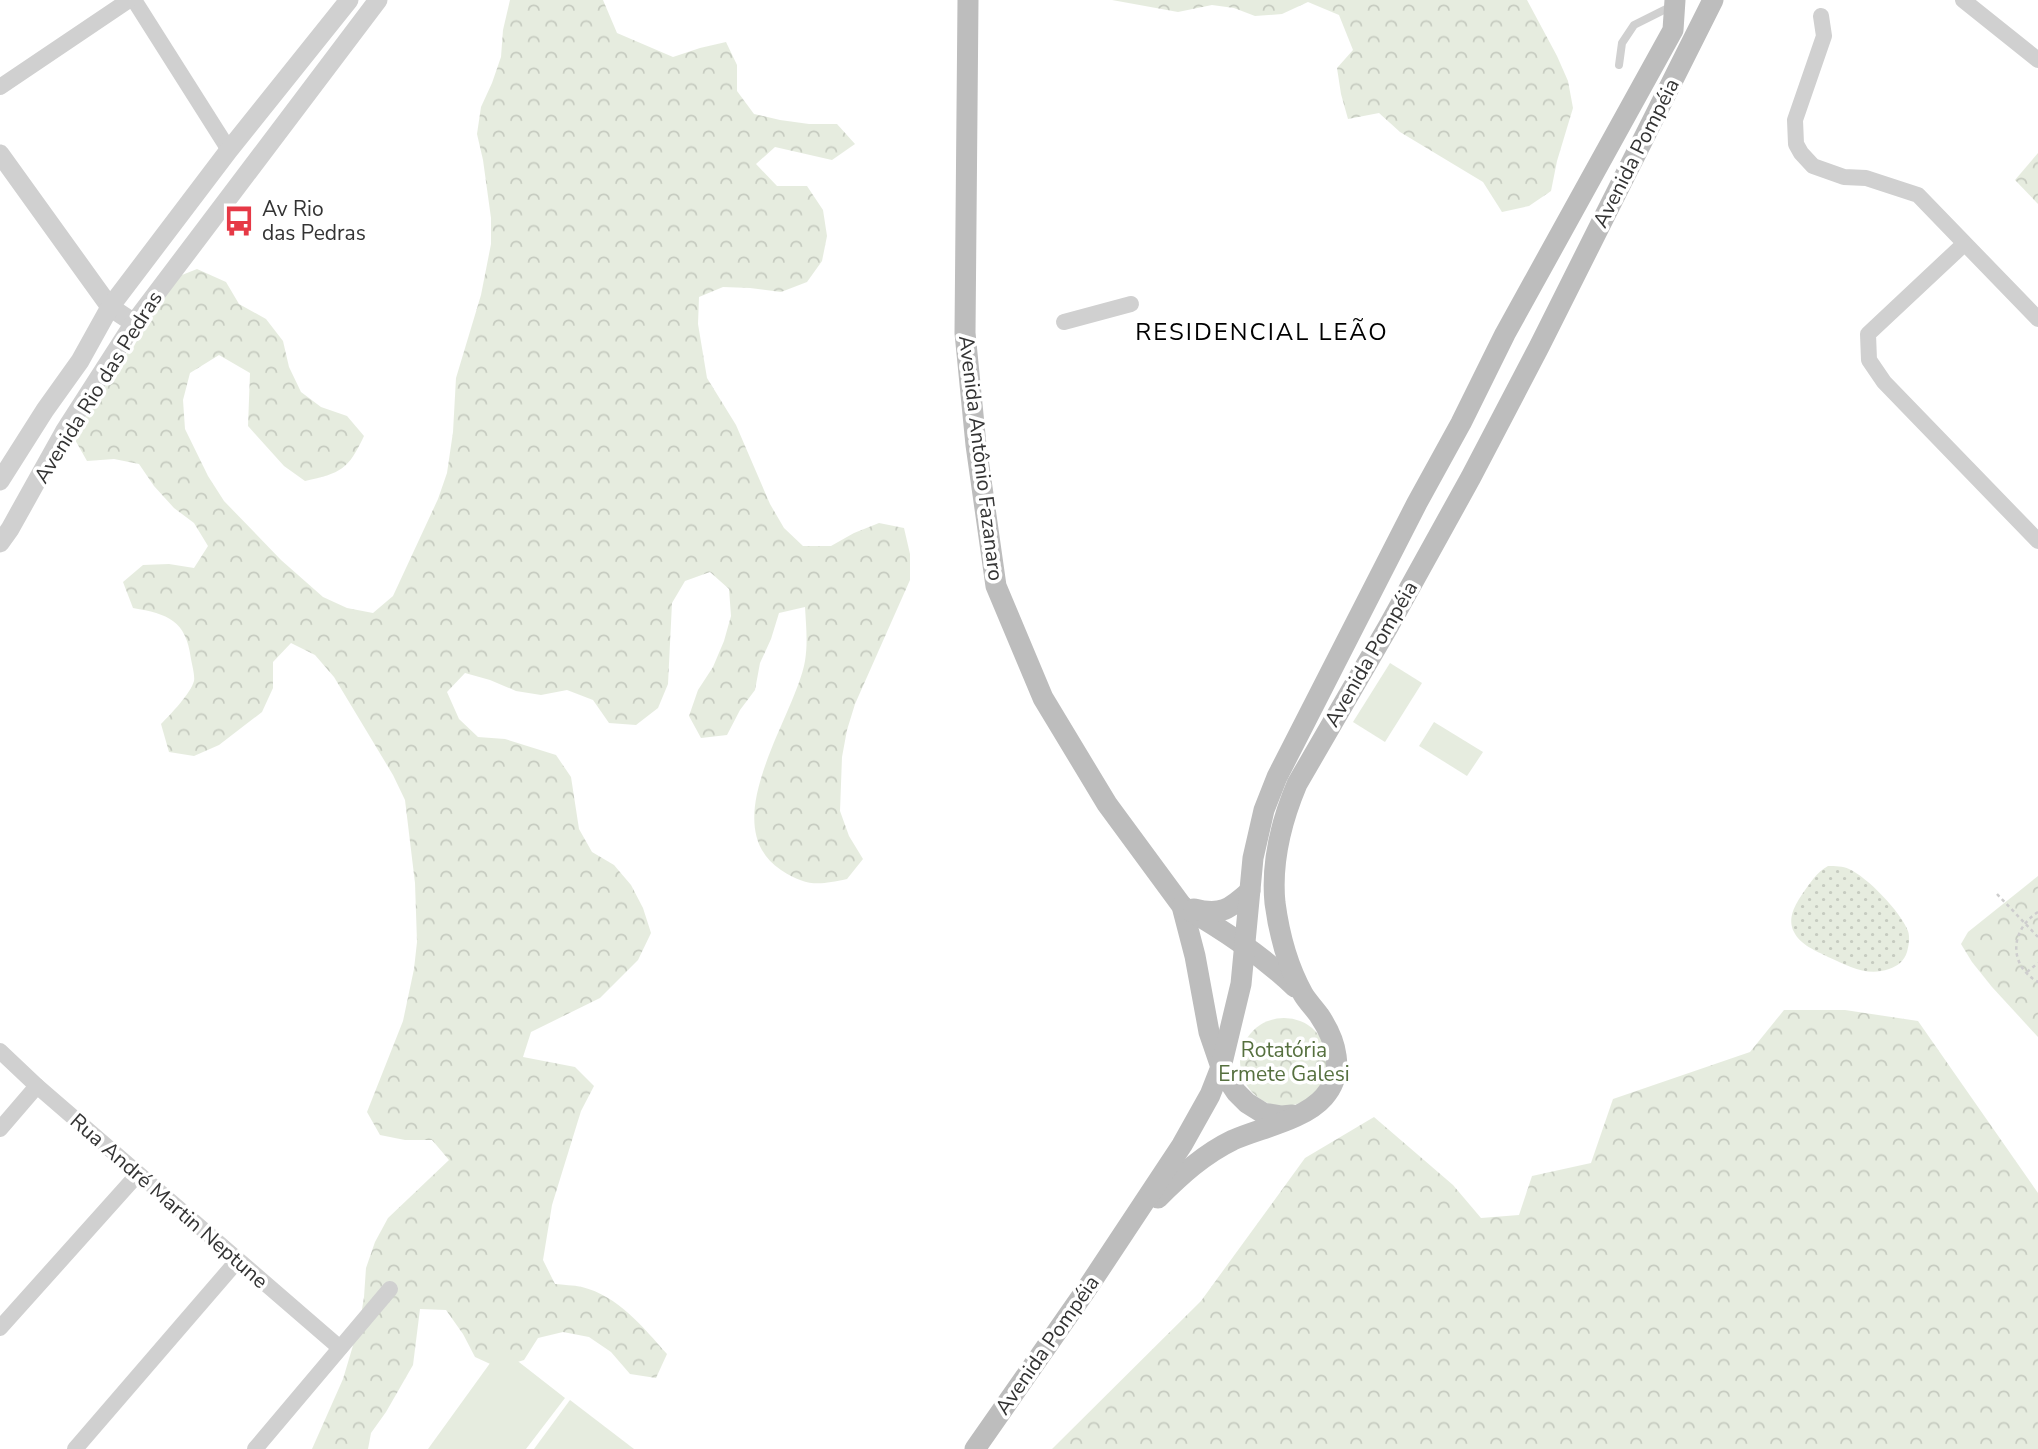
<svg xmlns="http://www.w3.org/2000/svg" width="2038" height="1449" font-family="'Nunito Sans',sans-serif">
  <style>
    .grass { fill: url(#grass-dots) }
    .forest { fill: url(#forest-crowns) }
    .pitch { fill: #e6ecdf }
    .lines { fill: none; stroke-linecap: round; stroke-linejoin: round }
    .path { stroke: #cdcdcd; stroke-width: 2.5; stroke-dasharray: 3.5 3.5; stroke-linecap: butt }
    .service { stroke: #d0d0d0; stroke-width: 8 }
    .minor { stroke: #d0d0d0; stroke-width: 16 }
    .tertiary { stroke: #d0d0d0; stroke-width: 19 }
    .secondary { stroke: #bdbdbd; stroke-width: 21 }
    .labels { text-anchor: middle; dominant-baseline: central; stroke-width: 7; stroke-linejoin: round; paint-order: stroke }
    .street-label { font-size: 21px; fill: #333; stroke: #fff }
    .poi-label { font-size: 21px; fill: #333; stroke: #fff; text-anchor: start }
    .park-label { font-size: 21px; fill: #56703f; stroke: #fff }
    .quarter-label { font-size: 24px; letter-spacing: 2px; fill: #000; stroke: #fff }
  </style>
  <defs>
    <pattern id="grass-dots" width="8" height="8" patternUnits="userSpaceOnUse" patternTransform="scale(1.75)"><rect width="8" height="8" fill="#e6ecdf"/><path d="M2 2h.1M6 6h.1" fill="none" stroke="#c6cbc0" stroke-width="1.8" stroke-linecap="round"/></pattern>
    <pattern id="forest-crowns" width="20" height="18" patternUnits="userSpaceOnUse" patternTransform="scale(1.75)"><rect width="20" height="18" fill="#e6ecdf"/><path d="M2 6a3 3 0 1 1 6 0M12 15a3 3 0 1 1 6 0" fill="none" stroke="#c6cbc0"/></pattern>
  </defs>
  <rect width="100%" height="100%" fill="#fff"/>
  <path class="grass" d="M1828,866C1835,866 1843,866 1849,869C1867,877 1901,912 1908,931C1910,937 1909,945 1907,952C1904,961 1898,966 1889,969C1867,977 1849,966 1828,957C1817,951 1800,945 1794,932C1787,918 1795,905 1803,893C1810,883 1817,872 1828,866Z"/>
  <g class="forest">
    <path d="M510,0H603L617,33L673,57L700,48L726,42L737,65V91L754,114L780,120L809,124H837L855,144L832,160L775,147L756,164L777,186H807L823,210L827,236L822,261L807,282L781,292L750,288L723,287L699,297L698,324L707,378L736,425L770,504L784,528L803,546H831L854,533L879,523L904,528L910,554V580L855,704L847,730L842,757L840,811L849,836L863,859L847,879C819,885 807,887 781,870C713,824 795,718 805,661C808,643 806,625 805,607L779,613L771,639L760,663L755,690L740,710L727,735L701,738L689,716L698,690L713,667L724,641L731,616L729,589L710,572L685,581L672,603L668,684L658,708L636,725L609,723L593,700L567,690L541,695L516,691L490,680L465,673L447,692L459,719L478,737L505,739L556,755L571,777L579,829L592,852L614,865L631,885L643,908L651,933L638,960L600,998L531,1032L523,1057L575,1067L594,1086L581,1111L552,1205L543,1260L555,1284C563,1285 573,1285 582,1287C618,1296 643,1327 667,1354L656,1378L630,1374L611,1352L589,1337L563,1332L538,1338L524,1360L499,1368L475,1357L463,1334L446,1310L420,1309L413,1365L386,1412L371,1433L368,1449H312L343,1379L360,1322L364,1297L366,1268L375,1242L388,1218L449,1160L432,1140H405L380,1135L367,1112L403,1021L414,969L417,942L415,883L405,800L393,775L334,677L315,655L291,643L273,662V688L262,712L219,745L194,756L169,752L161,724C170,715 191,693 194,681C195,675 192,665 191,659C186,620 168,614 133,608L123,582L143,565L169,564L194,568L208,546L194,523L174,508L154,486L139,464L114,459L87,461L74,438L85,412L113,365L133,348L157,302L172,279L197,269L226,282L239,304L266,319L283,341L289,367L301,392L321,407L347,416L364,436C348,470 341,473 305,481L284,466L248,426L250,373L219,355L190,373L183,400L185,429L208,476L224,501L281,560L323,597L347,608L373,613L393,596L438,499L447,473L453,432L456,378L481,295L491,244V218L483,160L477,134L481,107L492,83L501,57L503,30Z"/>
    <path d="M1112,0H1527L1557,56L1568,81L1573,108L1557,161L1551,191L1529,206L1502,212L1483,182L1400,132L1379,113L1348,119L1341,94L1337,68L1353,50L1339,15L1308,2L1282,14L1255,16L1234,8L1212,5L1178,12Z"/>
    <path d="M2038,153V204L2015,180Z"/>
    <path d="M2038,876V1037L1992,987L1972,962L1961,944L1968,932Z"/>
    <path d="M1784,1010H1845L1918,1021L2038,1193V1449H1052L1201,1301L1305,1158L1374,1117L1453,1185L1481,1218L1519,1215L1532,1176L1591,1163L1613,1099L1750,1052Z"/>
    <circle cx="1284" cy="1062" r="44"/>
  </g>
  <g class="pitch">
    <path d="M1390,663L1422,683L1385,742L1353,722Z"/>
    <path d="M1434,722L1483,752L1467,776L1419,746Z"/>
    <path d="M501,1348L565,1398L526,1449H428Z"/>
    <path d="M570,1400L634,1449H534Z"/>
  </g>
  <g class="lines">
    <g class="path">
      <path d="M1997,894L2038,937"/>
      <path d="M2038,912C2010,930 2008,965 2038,982"/>
      <path d="M2027,972L2038,963"/>
    </g>
    <path class="service" d="M1619,65L1622,43L1634,25L1672,6"/>
    <g class="minor">
      <path d="M134,0L229,150"/>
      <path d="M1963,0L2038,60"/>
      <path d="M1821,16L1824,36L1795,120L1796,144L1801,153L1813,166L1844,177L1866,178L1918,195L2038,319"/>
      <path d="M0,87L129,0"/>
      <path d="M1964,244L1868,334L1869,360L1884,382L2038,541"/>
      <path d="M1064,322L1131,304"/>
      <path d="M0,1051L37,1086L340,1348"/>
      <path d="M0,1129L37,1086"/>
      <path d="M0,1328L138,1174"/>
      <path d="M75,1449L238,1260"/>
      <path d="M255,1449L390,1289"/>
    </g>
    <g class="tertiary">
      <path d="M0,154L110,307L134,323"/>
      <path d="M0,481L45,410L80,361L110,307L229,150L349,0"/>
      <path d="M0,543L10,529L64,432L134,323L378,0"/>
    </g>
    <g class="secondary">
      <path d="M968,0L965,333L976,445L996,586L1043,698L1107,804L1182,906L1195,956L1209,1032L1221,1067L1228,1080L1236,1092L1247,1103L1263,1113L1282,1116L1292,1115"/>
      <path d="M1182,906C1223,930 1260,954 1295,987"/>
      <path d="M1194,909C1221,916 1230,909 1250,891"/>
      <path d="M1158,1198C1181,1175 1204,1154 1233,1140C1260,1128 1304,1120 1324,1097C1346,1072 1336,1040 1319,1015C1314,1008 1307,1001 1303,994C1288,967 1279,933 1275,903C1271,862 1281,822 1297,784L1388,627L1471,477L1539,347L1713,0"/>
      <path d="M975,1449L1086,1290L1182,1145L1210,1095L1221,1067L1241,984L1253,858L1264,810L1277,777L1417,503L1461,423L1505,334L1673,30L1675,0"/>
    </g>
  </g>
  <defs>
    <g id="bus-bare" transform="scale(2.415)"><path d="M-5-6H5V4H4V6H2V4H-2V6H-4V4H-5ZM-3.5-4V0h7V-4ZM-3.5 1.2v1.5H-2V1.2ZM2 1.2v1.5H3.5V1.2Z" fill="#e63946" stroke="#fff" stroke-width="2.5" paint-order="stroke"/></g>
  </defs>
  <g fill-rule="evenodd">
    <use href="#bus-bare" x="239" y="221"/>
  </g>
  <g class="labels">
    <g class="street-label">
      <text transform="translate(1636 153) rotate(-63)">Avenida Pompéia</text>
      <text transform="translate(98 387) rotate(-58)">Avenida Rio das Pedras</text>
      <text transform="translate(981 458) rotate(83)">Avenida Antônio Fazanaro</text>
      <text transform="translate(1371 654) rotate(-60)">Avenida Pompéia</text>
      <text transform="translate(169 1201) rotate(41)">Rua André Martin Neptune</text>
      <text transform="translate(1047 1345) rotate(-55)">Avenida Pompéia</text>
    </g>
    <g class="poi-label">
      <text x="262" y="209">Av Rio<tspan x="262" dy="24">das Pedras</tspan></text>
    </g>
    <g class="park-label">
      <text x="1284" y="1050">Rotatória<tspan x="1284" dy="24">Ermete Galesi</tspan></text>
    </g>
    <g class="quarter-label">
      <text x="1262" y="332">RESIDENCIAL LEÃO</text>
    </g>
  </g>
</svg>
